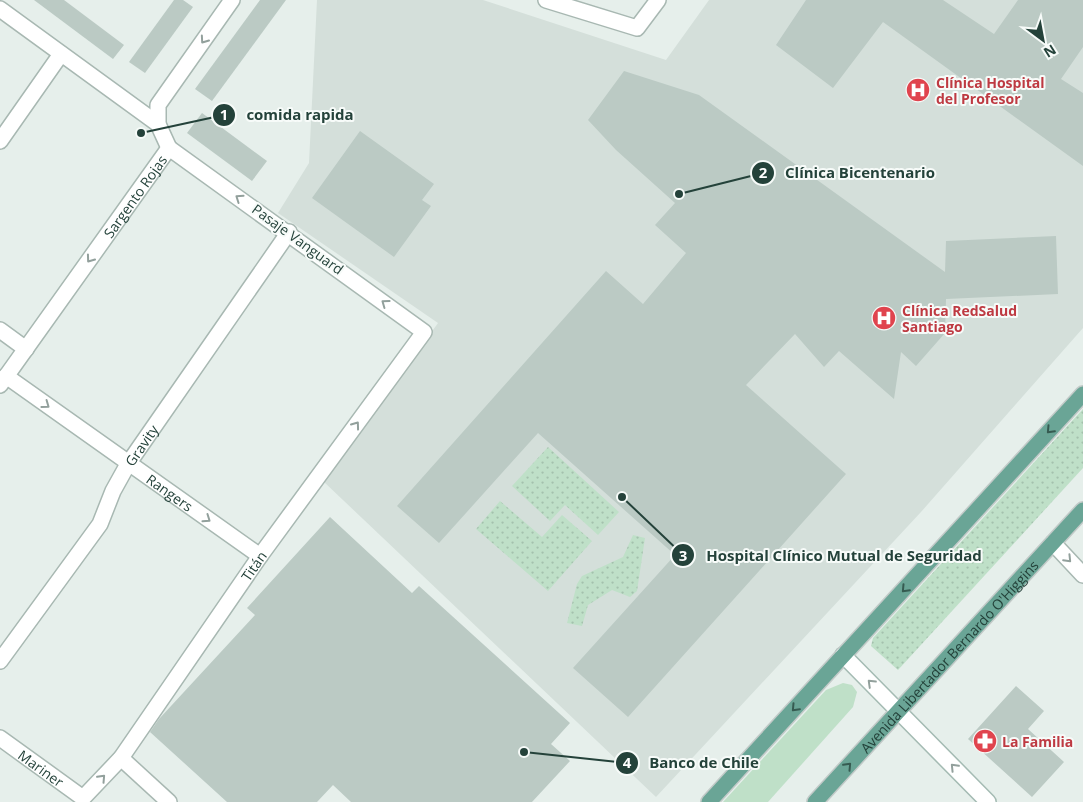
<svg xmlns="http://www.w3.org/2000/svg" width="1083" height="802" font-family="'Open Sans',sans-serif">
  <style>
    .built { fill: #d4dfda }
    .grass { fill: url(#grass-dots) }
    .green { fill: #bfe0c8 }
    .building { fill: #bbcac4 }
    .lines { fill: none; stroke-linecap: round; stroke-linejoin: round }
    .minor-casing { stroke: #a8b8b2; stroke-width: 18 }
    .secondary-casing { stroke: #a4bbb3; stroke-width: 18 }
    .primary-casing { stroke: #c2cac8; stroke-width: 18 }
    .minor { stroke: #fff; stroke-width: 15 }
    .secondary { stroke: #fff; stroke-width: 15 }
    .primary { stroke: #6aa596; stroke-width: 15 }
    .oneway { stroke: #92a09c }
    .oneway2 { stroke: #365b51 }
    .labels { text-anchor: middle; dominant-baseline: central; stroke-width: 4; stroke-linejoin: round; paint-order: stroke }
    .health-label { font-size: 14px; font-weight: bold; fill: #be3a42; stroke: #f7fbf9; text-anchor: start }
    .street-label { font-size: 14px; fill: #24423a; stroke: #f7fbf9 }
    .leader { fill: none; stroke: #24423a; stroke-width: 2 }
    .callout-dot { fill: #24423a; stroke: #f7fbf9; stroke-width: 2 }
    .mark-label { font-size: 15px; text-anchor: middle; font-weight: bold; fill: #fff }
    .callout-label { font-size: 15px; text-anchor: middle; font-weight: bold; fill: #24423a; stroke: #f7fbf9; stroke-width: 4; stroke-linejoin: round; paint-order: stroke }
  </style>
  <defs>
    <pattern id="grass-dots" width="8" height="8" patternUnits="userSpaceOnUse" patternTransform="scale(1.25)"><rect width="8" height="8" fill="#bfe0c8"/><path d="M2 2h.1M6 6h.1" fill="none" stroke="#a4c1ad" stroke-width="1.8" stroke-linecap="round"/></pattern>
  </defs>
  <rect width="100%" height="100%" fill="#e6efeb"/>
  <path class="built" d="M317,0H483L666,60L709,0H1083V328L921,512L656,797L324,482L438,323L278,213L309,163Z"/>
  <g class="grass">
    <path d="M1083,409V468L898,670L871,646L873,638Z"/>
    <path d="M548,447L619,512L598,535L565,505L550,521L512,486Z"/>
    <path d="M500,501L542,537L562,515L592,541L548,591L476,529Z"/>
    <path d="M633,535L645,538L637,591L630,597L612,590L588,605L582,626L567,623L577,584L582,576L623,557Z"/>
  </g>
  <path class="green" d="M843,683L852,685L857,692L853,707L768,802H723L826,690Z"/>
  <g class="building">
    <path d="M34,0H64L124,45L113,59Z"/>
    <path d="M174,0H183L193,7L145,73L129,62Z"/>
    <path d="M260,0H286L212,101L195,89Z"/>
    <path d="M806,0H943L994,34L1018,0H1083V47L1061,79L1083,93V166L883,22L833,88L776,45Z"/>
    <path d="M624,71L699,95L945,272L946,241L1056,236L1058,294L946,299L945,333L916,366L901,352L894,399L839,351L824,367L795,334L746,385L846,474L628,717L573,668L675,555L538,433L439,543L397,506L606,271L643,304L686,253L655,225L675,203L616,150L588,120Z"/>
    <path d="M202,113L267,161L252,181L187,133Z"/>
    <path d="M360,131L434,184L422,200L431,206L394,257L312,198Z"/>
    <path d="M330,517L412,593L419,586L570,723L551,744L570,761L532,802H351L333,785L317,802H227L150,732L159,719L255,615L247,608Z"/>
    <path d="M1016,686L1044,711L1028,729L1064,762L1032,797L968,739Z"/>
  </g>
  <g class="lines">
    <g class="minor-casing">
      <g id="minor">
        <path d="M546,0L637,28L658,0"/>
        <path d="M0,9L158,124"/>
        <path d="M0,141L61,54"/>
        <path d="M169,148L158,124V105L232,0"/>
        <path d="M0,330L26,349"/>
        <path id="s1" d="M6,376L260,556"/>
        <path id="s2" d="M0,385L169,148"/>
        <path d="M1053,543L1083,575"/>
        <path id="s3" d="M0,661L100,524L113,491L128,464L289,232"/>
        <path id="s4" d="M0,738L83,798L121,758L260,556L424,332L169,148"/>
        <path d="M121,758L169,802"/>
      </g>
    </g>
    <g class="secondary-casing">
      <path id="secondary" d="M843,655L988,802"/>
    </g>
    <g class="primary-casing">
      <g id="primary">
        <path d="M709,802L1083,394"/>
        <path id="s5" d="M815,802L1083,510"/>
      </g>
    </g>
    <use href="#minor" class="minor"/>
    <use href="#secondary" class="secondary"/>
    <use href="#primary" class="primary"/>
  </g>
  <defs><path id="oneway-chevron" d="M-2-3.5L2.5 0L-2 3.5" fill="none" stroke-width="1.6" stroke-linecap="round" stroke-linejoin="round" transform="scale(1.25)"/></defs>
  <g class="oneway">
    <use href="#oneway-chevron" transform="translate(204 40) rotate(125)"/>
    <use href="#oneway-chevron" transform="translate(239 198) rotate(-145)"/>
    <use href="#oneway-chevron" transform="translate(90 259) rotate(126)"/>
    <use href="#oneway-chevron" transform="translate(385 303) rotate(-144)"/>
    <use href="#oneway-chevron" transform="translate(46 405) rotate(36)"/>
    <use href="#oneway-chevron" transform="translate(356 425) rotate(-54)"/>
    <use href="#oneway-chevron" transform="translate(207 519) rotate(35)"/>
    <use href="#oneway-chevron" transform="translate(1068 559) rotate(46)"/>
    <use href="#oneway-chevron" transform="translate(871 683) rotate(-136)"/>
    <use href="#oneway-chevron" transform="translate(954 767) rotate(-134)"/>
    <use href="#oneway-chevron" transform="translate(102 778) rotate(-47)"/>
  </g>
  <g class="oneway2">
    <use href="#oneway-chevron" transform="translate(1050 430) rotate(133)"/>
    <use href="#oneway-chevron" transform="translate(905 589) rotate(133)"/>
    <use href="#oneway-chevron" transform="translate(795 708) rotate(133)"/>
    <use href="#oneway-chevron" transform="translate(848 766) rotate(-47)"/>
  </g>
  <defs>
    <g id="hospital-disc" transform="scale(1.25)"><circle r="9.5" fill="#e0444e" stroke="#f7fbf9"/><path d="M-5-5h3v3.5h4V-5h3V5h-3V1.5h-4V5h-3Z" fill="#fff"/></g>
    <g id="pharmacy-disc" transform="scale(1.25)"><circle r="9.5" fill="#e0444e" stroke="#f7fbf9"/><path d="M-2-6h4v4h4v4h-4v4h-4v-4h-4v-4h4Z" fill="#fff"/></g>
  </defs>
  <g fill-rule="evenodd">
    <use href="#hospital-disc" x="918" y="90"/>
    <use href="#hospital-disc" x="884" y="318"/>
    <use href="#pharmacy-disc" x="985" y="741"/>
  </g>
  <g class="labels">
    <g class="health-label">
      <text x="936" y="82">Clínica Hospital<tspan x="936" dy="16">del Profesor</tspan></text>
      <text x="902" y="310">Clínica RedSalud<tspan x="902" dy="16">Santiago</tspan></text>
      <text x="1002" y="741">La Familia</text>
    </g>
    <g class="street-label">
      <text stroke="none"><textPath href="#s2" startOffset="232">Sargento Rojas</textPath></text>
      <text transform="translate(298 239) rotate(36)">Pasaje Vanguard</text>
      <text stroke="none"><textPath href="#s3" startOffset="259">Gravity</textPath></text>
      <text stroke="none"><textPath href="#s1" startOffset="201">Rangers</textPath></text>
      <text stroke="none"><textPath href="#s4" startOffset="391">Titán</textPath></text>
      <text stroke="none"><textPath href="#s5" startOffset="198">Avenida Libertador Bernardo O'Higgins</textPath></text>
      <text stroke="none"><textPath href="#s4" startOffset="51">Mariner</textPath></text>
    </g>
  </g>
  <path class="leader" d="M141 133L224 115M679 194L763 173M622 497L683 555M524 752L627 763"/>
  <g class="callout-dot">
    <circle cx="141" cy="133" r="5"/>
    <circle cx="679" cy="194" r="5"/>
    <circle cx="622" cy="497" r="5"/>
    <circle cx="524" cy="752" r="5"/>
    <circle cx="224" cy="115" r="12"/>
    <circle cx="763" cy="173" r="12"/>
    <circle cx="683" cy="555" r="12"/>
    <circle cx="627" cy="763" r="12"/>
  </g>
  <g class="mark-label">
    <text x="224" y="120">1</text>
    <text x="763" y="178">2</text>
    <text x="683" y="561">3</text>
    <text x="627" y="768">4</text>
  </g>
  <g class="callout-label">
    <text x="300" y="120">comida rapida</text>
    <text x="860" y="178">Clínica Bicentenario</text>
    <text x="844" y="561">Hospital Clínico Mutual de Seguridad</text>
    <text x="704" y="768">Banco de Chile</text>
  </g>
  <g transform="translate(1043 40) rotate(148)" stroke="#f7fbf9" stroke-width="4" paint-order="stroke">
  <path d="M0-4L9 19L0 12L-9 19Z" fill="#24423a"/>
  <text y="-8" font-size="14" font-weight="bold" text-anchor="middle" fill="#24423a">N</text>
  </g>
</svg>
